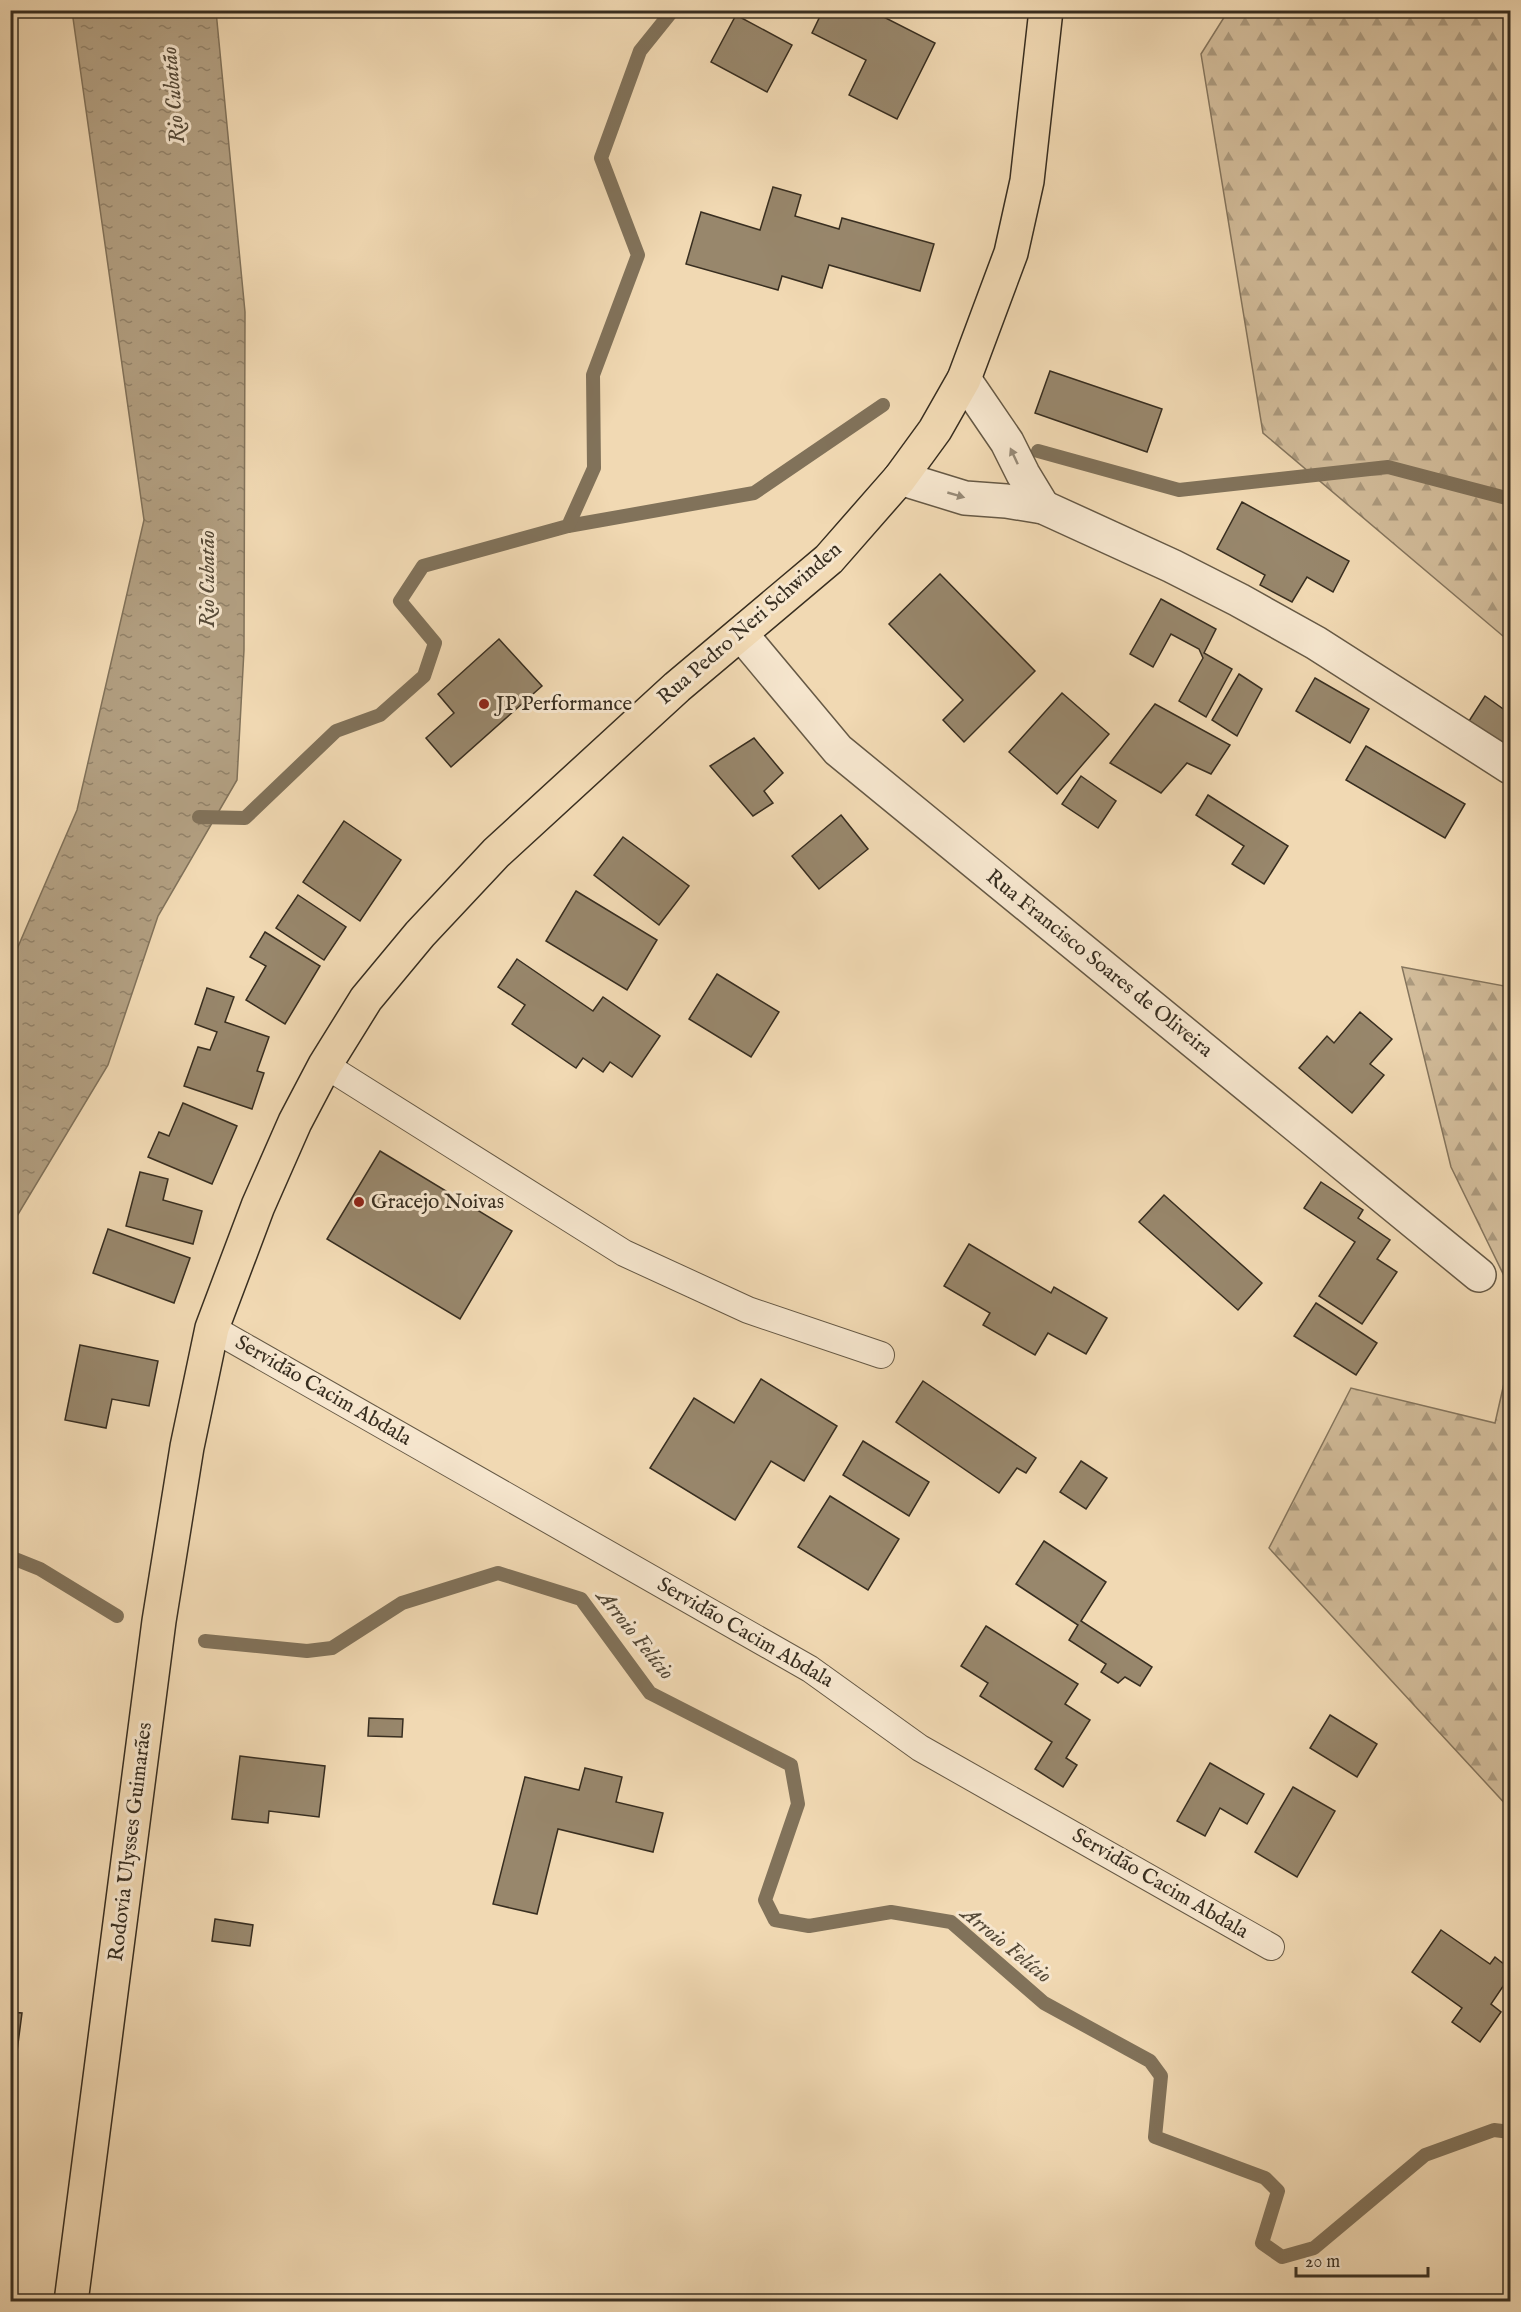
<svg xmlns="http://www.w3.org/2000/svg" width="1521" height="2312" font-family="'IM FELL English',serif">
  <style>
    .forest { fill: url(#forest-firs); stroke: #85755d; stroke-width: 1.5 }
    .water { fill: url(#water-ripples); stroke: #81725a; stroke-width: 1.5 }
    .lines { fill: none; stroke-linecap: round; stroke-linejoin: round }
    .stream { stroke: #81725a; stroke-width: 14 }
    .building { fill: #98876c; stroke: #382e20; stroke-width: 1.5 }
    .lane-casing { stroke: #665945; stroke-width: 28 }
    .street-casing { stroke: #665945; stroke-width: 36 }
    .highway-casing { stroke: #382e20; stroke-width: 36 }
    .lane { stroke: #f6e6ce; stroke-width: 26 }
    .street { stroke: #f6e6ce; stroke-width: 33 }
    .highway { stroke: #f1d9b3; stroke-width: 33 }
    .oneway { fill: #978a77 }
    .poi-dot { fill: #8f2418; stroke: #f6e6ce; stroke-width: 2 }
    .labels { text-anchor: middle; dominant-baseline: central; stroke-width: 6; stroke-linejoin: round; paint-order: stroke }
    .street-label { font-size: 21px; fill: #382e20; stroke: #f6e6ce }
    .poi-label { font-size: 21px; fill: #382e20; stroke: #f6e6ce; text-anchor: start }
    .water-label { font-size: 22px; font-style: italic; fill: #564a38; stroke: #f6e6ce }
  </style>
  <defs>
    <pattern id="forest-firs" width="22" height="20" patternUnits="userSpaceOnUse" patternTransform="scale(1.5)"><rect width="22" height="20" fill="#d2bc9a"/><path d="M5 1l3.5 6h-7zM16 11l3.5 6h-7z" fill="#ab997d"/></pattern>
    <pattern id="water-ripples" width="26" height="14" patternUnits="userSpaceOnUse" patternTransform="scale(1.5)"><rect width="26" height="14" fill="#b29f81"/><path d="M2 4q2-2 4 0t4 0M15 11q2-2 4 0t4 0" fill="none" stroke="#928269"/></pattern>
  </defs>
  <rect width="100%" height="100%" fill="#f1d9b3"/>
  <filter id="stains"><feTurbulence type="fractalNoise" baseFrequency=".00333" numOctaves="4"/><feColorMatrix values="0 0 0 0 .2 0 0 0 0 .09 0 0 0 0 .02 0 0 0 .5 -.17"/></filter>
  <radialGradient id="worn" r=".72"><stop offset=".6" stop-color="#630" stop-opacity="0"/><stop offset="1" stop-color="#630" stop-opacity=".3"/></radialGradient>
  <g class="forest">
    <path d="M1228,11H1510V642L1263,433L1201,54Z"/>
    <path d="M1402,967L1510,987V1288L1451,1167Z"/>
    <path d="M1510,1357V1809L1269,1548L1351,1388L1495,1423Z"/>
  </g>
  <path class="water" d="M72,11H216L245,312L244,650L237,780L158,916L108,1065L11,1226V963L77,810L144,520Z"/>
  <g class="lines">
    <g class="stream">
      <path d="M1038,451L1179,490L1388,467L1510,499"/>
      <path d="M568,526L754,493L883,405"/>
      <path d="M199,817L245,818L336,731L380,715L424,676L435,643L400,601L423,566L568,526L594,468L593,375L638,255L601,158L640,51L673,10"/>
      <path d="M10,1557L40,1569L117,1616"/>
      <path d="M205,1641L307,1651L332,1648L402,1603L498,1573L581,1599L650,1693L791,1765L798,1804L765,1900L775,1920L809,1926L891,1912L951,1922L1044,2003L1150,2061L1161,2076L1155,2137L1265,2178L1278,2191L1262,2243L1282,2257L1314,2248L1425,2155L1494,2130L1510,2132"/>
    </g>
  </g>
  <g class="building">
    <path d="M823,10H870L935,43L897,119L849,95L866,60L812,33Z"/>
    <path d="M736,15L792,45L767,92L711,62Z"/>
    <path d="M773,187L801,195L795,216L839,229L842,218L934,244L920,291L829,265L822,288L782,276L778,290L686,264L701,212L760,230Z"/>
    <path d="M1050,371L1162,409L1147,452L1035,413Z"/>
    <path d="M1242,502L1349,561L1333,592L1307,577L1292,602L1260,585L1265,575L1217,549Z"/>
    <path d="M940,574L1035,671L964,742L943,720L963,700L889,624Z"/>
    <path d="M1161,599L1216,629L1204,653L1232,669L1206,717L1179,701L1203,658L1199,649L1171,634L1153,667L1130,654Z"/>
    <path d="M499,639L542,686L451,767L426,738L454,713L438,694Z"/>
    <path d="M1239,674L1262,689L1237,736L1212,720Z"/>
    <path d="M1315,678L1369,709L1350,743L1296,711Z"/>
    <path d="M1062,693L1109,734L1057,794L1009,752Z"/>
    <path d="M1485,696L1509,713L1510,710V748L1469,721Z"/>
    <path d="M1155,704L1230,745L1211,774L1187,763L1161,793L1110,763Z"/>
    <path d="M754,738L783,773L764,791L773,803L753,816L710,766Z"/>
    <path d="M1366,746L1465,804L1445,838L1346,780Z"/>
    <path d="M1081,776L1116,801L1098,828L1062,804Z"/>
    <path d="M1208,795L1288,846L1264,884L1232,864L1244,846L1196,815Z"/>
    <path d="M841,815L868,849L819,889L792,856Z"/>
    <path d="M344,821L401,860L360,921L303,882Z"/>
    <path d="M623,837L689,886L659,925L594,875Z"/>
    <path d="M576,891L657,940L627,990L546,941Z"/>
    <path d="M298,895L346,927L324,960L276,928Z"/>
    <path d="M265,932L320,966L285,1024L246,1000L266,966L250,957Z"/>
    <path d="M517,959L593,1011L603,997L660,1036L632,1077L610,1062L603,1072L583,1058L576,1068L512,1024L525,1005L498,987Z"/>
    <path d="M717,974L779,1012L751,1057L689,1019Z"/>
    <path d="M207,988L234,997L225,1022L269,1037L257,1071L264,1073L252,1109L184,1086L198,1047L210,1050L217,1032L195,1024Z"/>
    <path d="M1360,1012L1392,1039L1370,1064L1384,1075L1352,1113L1299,1068L1327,1036L1334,1043Z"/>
    <path d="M183,1103L237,1126L212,1184L148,1157L159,1132L169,1136Z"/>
    <path d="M380,1151L512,1231L460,1319L327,1239Z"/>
    <path d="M140,1172L168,1179L163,1200L202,1211L193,1244L126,1226Z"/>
    <path d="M1321,1182L1363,1210L1358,1218L1390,1240L1377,1259L1397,1272L1362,1324L1319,1296L1355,1242L1304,1208Z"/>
    <path d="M1164,1195L1262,1283L1238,1310L1139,1222Z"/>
    <path d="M108,1229L190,1258L174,1303L93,1273Z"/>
    <path d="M969,1244L1051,1293L1054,1287L1107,1318L1086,1354L1048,1333L1035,1355L983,1325L990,1313L944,1286Z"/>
    <path d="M1316,1303L1377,1343L1356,1375L1294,1336Z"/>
    <path d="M80,1345L158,1361L149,1406L112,1399L106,1428L65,1420Z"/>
    <path d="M761,1379L837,1426L804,1481L771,1461L735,1520L650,1468L694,1398L734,1423Z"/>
    <path d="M923,1381L1036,1458L1026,1473L1017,1468L999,1493L896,1422Z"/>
    <path d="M863,1441L929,1482L909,1516L843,1475Z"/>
    <path d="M1081,1461L1107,1478L1086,1509L1060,1492Z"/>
    <path d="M830,1496L899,1539L868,1590L798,1547Z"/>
    <path d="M1044,1541L1106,1582L1081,1621L1152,1667L1140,1686L1125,1677L1118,1683L1101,1672L1106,1664L1069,1640L1078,1625L1016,1584Z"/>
    <path d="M986,1626L1078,1684L1065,1704L1090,1720L1066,1758L1077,1765L1063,1787L1035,1769L1052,1742L980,1696L988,1683L961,1666Z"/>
    <path d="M1330,1715L1377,1744L1357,1777L1310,1748Z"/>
    <path d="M369,1718L403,1719L402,1737L368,1736Z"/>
    <path d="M240,1756L325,1766L319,1817L269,1811L268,1823L232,1819Z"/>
    <path d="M1210,1763L1264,1794L1247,1824L1220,1808L1205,1836L1177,1821Z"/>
    <path d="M585,1768L622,1777L616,1802L663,1813L653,1852L558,1829L537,1914L493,1904L525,1777L579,1790Z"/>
    <path d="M1293,1787L1335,1811L1297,1877L1255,1852Z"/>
    <path d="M215,1919L253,1925L250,1946L212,1941Z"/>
    <path d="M1441,1930L1490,1964L1495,1957L1510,1969V1976L1491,2004L1501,2012L1480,2042L1452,2022L1462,2008L1412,1972Z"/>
    <path d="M10,2012L22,2013L11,2097H10Z"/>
  </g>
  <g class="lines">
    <g class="lane-casing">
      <g id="lane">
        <path d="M325,1065L624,1253L748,1310L881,1355"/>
        <path d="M212,1328L810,1669L920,1748L1271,1947"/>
      </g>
    </g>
    <g class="street-casing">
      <g id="street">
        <path d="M964,379L1007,442L1023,474L1043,507"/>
        <path d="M900,478L965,498L1006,501L1043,507L1172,566L1239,600L1316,643L1510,767"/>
        <path d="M741,634L838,750L1479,1275"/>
      </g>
    </g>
    <g class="highway-casing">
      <path id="highway" d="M71,2302L159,1621L187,1447L212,1328L258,1206L295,1122L325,1065L366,999L420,934L496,853L677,687L829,559L900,478L935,430L964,379L1011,253L1027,181L1046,10"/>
    </g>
    <use href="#lane" class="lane"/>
    <use href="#street" class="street"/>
    <use href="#highway" class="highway"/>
  </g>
  <defs><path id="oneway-solid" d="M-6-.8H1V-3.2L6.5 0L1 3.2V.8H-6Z" transform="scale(1.5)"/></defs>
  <g class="oneway">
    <use href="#oneway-solid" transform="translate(1014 456) rotate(-115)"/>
    <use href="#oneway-solid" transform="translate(956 495) rotate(16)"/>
  </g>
  <g class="poi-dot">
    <circle cx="484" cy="704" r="6"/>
    <circle cx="359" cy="1202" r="6"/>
  </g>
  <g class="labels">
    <g class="street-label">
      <text transform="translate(750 624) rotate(-41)">Rua Pedro Neri Schwinden</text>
      <text transform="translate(1099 964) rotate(39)">Rua Francisco Soares de Oliveira</text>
      <text transform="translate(323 1391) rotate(30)">Servidão Cacim Abdala</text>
      <text transform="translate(745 1633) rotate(30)">Servidão Cacim Abdala</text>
      <text transform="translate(131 1842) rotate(-83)">Rodovia Ulysses Guimarães</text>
      <text transform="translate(1160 1884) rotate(30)">Servidão Cacim Abdala</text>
    </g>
    <g class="poi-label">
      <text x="496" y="704">JP Performance</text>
      <text x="371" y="1202">Gracejo Noivas</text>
    </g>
    <g class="water-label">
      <text transform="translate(174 95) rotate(-95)">Rio Cubatão</text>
      <text transform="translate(208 579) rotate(-90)">Rio Cubatão</text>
      <text transform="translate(635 1635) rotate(51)">Arroio Felício</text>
      <text transform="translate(1006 1945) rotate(39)">Arroio Felício</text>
    </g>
  </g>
  <rect width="1521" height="2312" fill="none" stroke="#f1d9b3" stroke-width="36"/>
  <rect x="12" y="12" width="1497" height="2288" fill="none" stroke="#382e20" stroke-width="3"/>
  <rect x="18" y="18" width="1485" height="2276" fill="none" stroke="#382e20" stroke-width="1.5"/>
  <path d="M1296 2267v9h132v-9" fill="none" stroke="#382e20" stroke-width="3"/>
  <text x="1305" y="2267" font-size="18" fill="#382e20" stroke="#f6e6ce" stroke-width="4.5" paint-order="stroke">20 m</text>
  <rect width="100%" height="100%" filter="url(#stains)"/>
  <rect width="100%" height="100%" fill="url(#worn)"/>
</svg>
